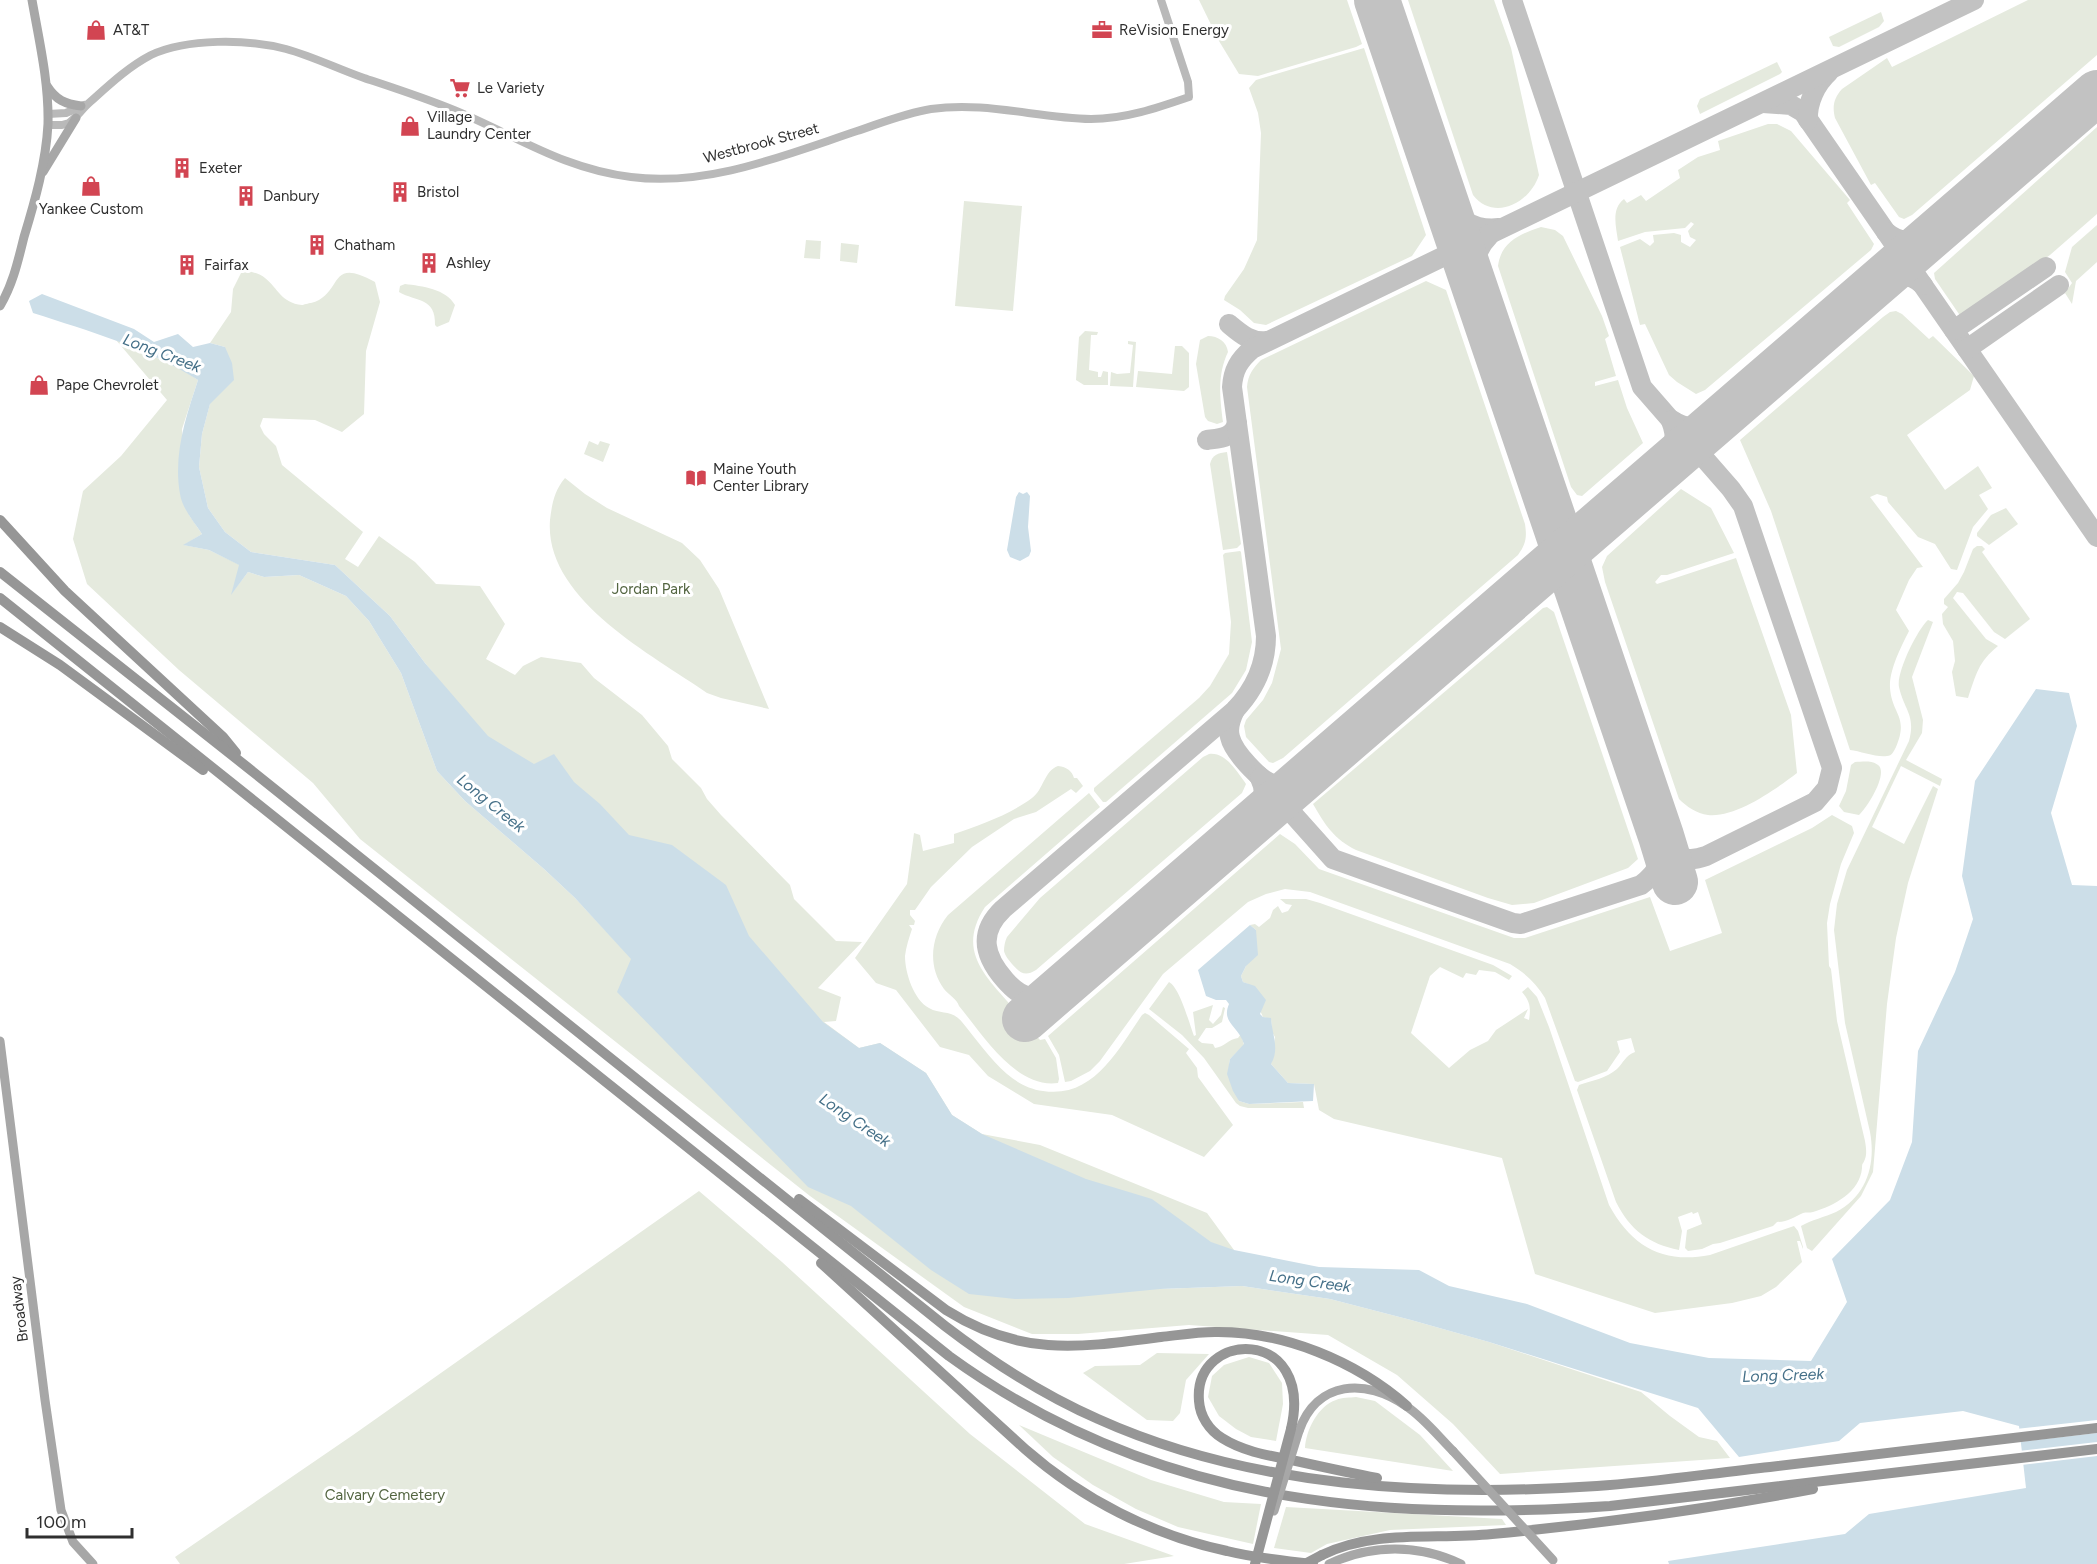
<svg xmlns="http://www.w3.org/2000/svg" width="2097" height="1564" font-family="Figtree,sans-serif">
  <style>
    .green { fill: #e5eade }
    .water { fill: #ccdee8 }
    .pier { fill: #fff }
    .lines { fill: none; stroke-linecap: round; stroke-linejoin: round }
    .taxiway { stroke: #c2c2c2; stroke-width: 20 }
    .runway { stroke: #c2c2c2; stroke-width: 46 }
    .secondary { stroke: #b9b9b9; stroke-width: 8 }
    .primary { stroke: #a7a7a7; stroke-width: 9 }
    .highway { stroke: #969696; stroke-width: 10 }
    .primary-bridge { stroke: #a7a7a7; stroke-width: 9 }
    .highway-bridge { stroke: #969696; stroke-width: 10 }
    .labels { text-anchor: middle; dominant-baseline: central; stroke-width: 6; stroke-linejoin: round; paint-order: stroke }
    .poi-label { font-size: 15px; fill: #2f2f2f; stroke: #fff; text-anchor: start }
    .street-label { font-size: 15px; fill: #2f2f2f; stroke: #fff }
    .park-label { font-size: 15px; fill: #536541; stroke: #fff }
    .water-label { font-size: 16px; font-style: italic; fill: #457088; stroke: #fff }
  </style>
  <rect width="100%" height="100%" fill="#fff"/>
  <g class="green">
    <path d="M1199,0H1347L1362,44L1356,47L1258,76L1239,74L1219,41Z"/>
    <path d="M1408,0H1494L1511,48L1539,175C1530,203 1494,222 1473,195Z"/>
    <path d="M2028,0H2097V55L1912,215L1904,219L1899,217L1875,183L1871,185L1835,118C1832,106 1834,98 1842,89L1887,58L1892,67Z"/>
    <path d="M1881,12L1884,21L1879,27L1839,47L1833,46L1829,37Z"/>
    <path d="M1364,48L1426,235L1412,256L1266,325L1254,323L1240,310L1224,300L1225,296L1244,269L1257,240L1261,133L1258,113L1249,88L1256,80Z"/>
    <path d="M1777,62L1782,72L1780,74L1700,114L1697,106L1700,99Z"/>
    <path d="M1768,124H1777L1791,131L1850,200L1847,203L1874,244L1871,250L1705,390L1696,394L1677,382L1669,375L1645,324L1640,325L1620,247L1640,239L1650,246L1654,242L1653,235L1674,233L1681,235V242L1690,247L1696,240L1690,237L1688,231L1694,224L1691,222L1685,228L1645,232L1618,241C1616,226 1611,209 1624,199L1627,203L1641,195L1646,201L1680,178L1678,170L1698,157L1720,150L1718,141Z"/>
    <path d="M2097,127V214L2050,255L1961,317L1935,279L1934,273Z"/>
    <path d="M964,201L1022,206L1013,311L955,306Z"/>
    <path d="M2097,225V262L2076,281L2072,304L2065,293L2072,283L2065,272L2072,247Z"/>
    <path d="M1541,227L1555,230L1563,236L1602,316L1609,336L1605,339L1616,376L1595,382V386L1618,380L1627,408L1643,443L1582,496L1577,495L1571,487L1498,266C1501,242 1520,234 1541,227Z"/>
    <path d="M806,240L821,241L820,259L804,258Z"/>
    <path d="M841,243L859,245L857,263L840,261Z"/>
    <path d="M243,269C250,272 260,273 265,278C278,288 281,303 302,305C303,305 309,303 311,303C344,294 327,255 375,282L380,302L366,351L364,414L342,432L315,420L263,418L260,426L264,434L276,446L282,465L363,532L345,559L358,567L379,536L415,562L436,584L480,586L505,624L486,659L515,675L523,666L541,657L581,663L594,678L642,715L668,746L672,759L701,788L707,799L721,815L790,885L794,899L836,941L862,942L818,988L841,997L836,1021L824,1022L859,1048L880,1043L926,1073L952,1115L982,1134L1040,1145L1207,1213L1234,1250L1195,1258L716,1017L425,663L390,616L335,565L251,552L225,532L208,508L199,467L202,434L225,347L210,343L231,312L233,289Z"/>
    <path d="M1426,281L1446,290L1525,524C1527,537 1526,544 1518,555L1283,758L1273,763L1269,762L1246,737L1244,726L1246,720L1263,700L1272,683L1281,649L1247,387C1248,375 1253,368 1261,360Z"/>
    <path d="M405,284C422,286 446,289 455,305L449,322L437,327L435,325C436,297 416,302 399,292L400,286Z"/>
    <path d="M1896,311L1902,314L1929,339L1933,336L1974,376L1970,390L1907,435L1945,490L1978,466L1992,488L1979,495L1988,509L1973,527L1957,570L1951,569L1935,544L1918,537L1888,502L1887,497L1877,494L1870,497L1923,567L1917,568L1909,580L1896,610L1909,631C1901,647 1889,670 1890,688C1892,715 1909,716 1896,747C1894,751 1892,756 1887,756C1878,758 1860,751 1850,750L1771,511L1740,440L1883,317L1890,312Z"/>
    <path d="M1085,331L1098,332L1097,335H1091L1089,370L1098,372V377H1101L1103,371L1108,372V385H1084L1076,380L1079,337Z"/>
    <path d="M1208,336C1218,336 1227,342 1228,352C1217,375 1220,398 1223,422L1217,424L1208,421L1205,417L1196,364L1200,340Z"/>
    <path d="M116,340L178,367L198,380L182,429L189,515L202,534L184,545L209,550L240,565L232,593L248,572L264,577L299,575L346,596L369,621L401,673L437,771L465,801L544,869L575,898L632,959L1161,1289L1242,1286L1330,1299L1411,1320L1489,1342L1641,1392L1670,1416L1699,1437L1717,1441L1730,1458L1500,1474L1453,1424L1397,1375L1328,1335L1189,1325L1078,1334H1032L964,1307L810,1196L360,839L313,783L179,670L87,584L73,539L83,491L121,456L167,400Z"/>
    <path d="M1128,341L1136,342L1133,387L1110,386L1111,372L1117,374L1130,373L1133,345L1128,344Z"/>
    <path d="M1175,346H1182L1189,353V387L1184,391L1136,387L1138,371L1172,374Z"/>
    <path d="M589,441L598,445L600,441L610,444L603,462L584,454Z"/>
    <path d="M1227,452L1241,544L1237,548L1223,550L1210,464C1212,455 1218,453 1227,452Z"/>
    <path d="M565,478L585,494L607,508L682,543L700,560L719,589L769,709L721,698L707,693C651,654 544,599 550,520C552,504 554,491 565,478Z"/>
    <path d="M1681,489L1711,508L1734,553L1667,575H1661L1655,582L1657,584L1736,558L1791,715L1797,773C1776,789 1736,818 1708,815C1697,814 1686,806 1679,799L1605,582L1602,567L1607,556Z"/>
    <path d="M2006,508L2018,524L1989,545L1977,536V533L1991,515Z"/>
    <path d="M1977,546H1982L1985,549L1982,552L2030,619L2005,639L1994,632L1963,593L1957,592L1953,598L1986,639L1998,646C1978,662 1976,675 1968,698L1956,696L1952,672L1955,661L1953,641L1943,624L1942,614L1948,607L1944,604V599L1958,583L1964,572L1973,549Z"/>
    <path d="M1240,551L1241,552L1252,642L1246,670L1232,693L1106,802H1103L1094,791V788L1199,698L1210,686L1229,654L1231,622L1223,555L1225,553Z"/>
    <path d="M1547,607L1554,612L1638,859L1628,868L1534,903L1512,905L1488,898L1356,850C1334,839 1325,825 1313,804L1543,608Z"/>
    <path d="M1928,620L1933,622L1912,677L1923,720L1922,733L1906,760L1942,779L1940,786L1901,766L1872,827L1904,844L1933,786L1938,789L1908,883L1896,938L1887,1004L1873,1172L1861,1196L1812,1251L1807,1248L1801,1226C1811,1220 1825,1217 1836,1212C1867,1196 1876,1164 1870,1132L1845,1023L1834,930L1837,904L1847,870L1909,741C1916,715 1904,710 1899,687C1896,673 1917,630 1928,620Z"/>
    <path d="M1209,754C1225,752 1235,769 1244,781L1246,784L1242,793L1036,970C1025,977 1020,973 1012,964C1009,960 1005,956 1004,951C1004,946 1005,941 1007,937L1040,898L1203,757Z"/>
    <path d="M1855,762C1862,762 1872,760 1878,765C1889,773 1867,808 1859,815L1844,812L1839,806L1846,791L1851,765Z"/>
    <path d="M1058,766C1067,767 1072,771 1074,778H1077L1083,786L1076,793L1071,789L1068,791L1036,812L1014,819L972,847L931,887L915,910H910V915L915,921L914,925H909L912,929C909,938 906,947 905,956C905,973 914,1000 929,1008C941,1015 951,1009 962,1022C976,1039 990,1059 1007,1074C1018,1083 1029,1089 1043,1091C1093,1099 1118,1050 1142,1015L1145,1013L1149,1015L1189,1049L1186,1053L1197,1068L1198,1077L1233,1125L1204,1157L1112,1115L1034,1104L988,1076L969,1055L940,1047L896,990L876,983L855,958L907,884L914,833L920,835L923,851L954,843V834C978,826 1011,814 1032,798C1044,789 1044,771 1058,766Z"/>
    <path d="M1089,793L1100,807L985,907C959,947 980,971 1007,1001C1018,1014 1029,1027 1040,1040L1045,1039L1056,1058L1059,1079L1058,1083C1016,1089 983,1035 959,1006C957,999 949,995 944,989C927,966 931,936 948,915Z"/>
    <path d="M1832,815L1852,826L1854,833L1841,864L1830,904L1827,923L1829,966L1831,969L1837,1021L1865,1141C1866,1147 1867,1154 1865,1159C1863,1165 1862,1162 1862,1168C1860,1192 1834,1206 1813,1212C1810,1213 1806,1212 1803,1213C1794,1217 1788,1222 1777,1222L1773,1226L1720,1243L1713,1244L1702,1249L1688,1251L1685,1248L1687,1230L1702,1224L1698,1212L1693,1214L1692,1212L1678,1217L1682,1231L1679,1250C1649,1244 1630,1230 1616,1202L1577,1090L1579,1085C1591,1081 1607,1078 1617,1069C1624,1062 1625,1056 1635,1052L1631,1038L1617,1041L1620,1052L1607,1071L1578,1082L1575,1081L1545,998C1536,983 1525,973 1510,964L1310,892L1285,889L1266,894L1248,902L1163,974L1100,1061L1090,1071L1071,1081L1065,1082L1059,1055L1048,1036L1280,834L1295,844L1319,869L1514,938H1525L1650,897L1670,951L1722,933L1705,880L1812,828Z"/>
    <path d="M1280,899H1306L1320,903L1493,965L1512,976L1509,980L1495,972L1479,970L1476,975L1466,973L1463,978L1440,967L1430,976L1411,1033L1449,1068L1470,1050L1488,1041L1496,1030L1528,1009L1524,1018L1529,1020C1531,1007 1530,1002 1522,992L1528,987L1537,997L1549,1027L1609,1205C1632,1247 1663,1264 1710,1255L1794,1226L1798,1231L1803,1247V1249L1800,1241H1797L1802,1262L1776,1287L1761,1296L1732,1303L1655,1313L1535,1274L1502,1158L1334,1119L1319,1110L1314,1084L1288,1083L1271,1064L1275,1037L1272,1032L1271,1019L1263,1017L1248,984L1243,982L1241,976L1246,966L1256,930L1250,925L1255,924L1259,927L1270,918L1273,910L1278,906L1282,913L1288,911L1292,905L1286,904Z"/>
    <path d="M1169,982C1180,988 1189,1023 1194,1036L1196,1035L1193,1012L1213,1005L1209,1020L1213,1024L1221,1015L1223,1007L1225,1008L1222,1022L1212,1028H1206L1198,1040L1202,1043L1213,1044L1215,1048C1224,1047 1229,1039 1238,1038L1241,1034L1244,1045L1230,1059L1228,1074L1239,1101L1249,1104L1303,1102L1304,1108H1248L1240,1106L1236,1103L1204,1058L1182,1035L1149,1009Z"/>
    <path d="M699,1191L782,1262L970,1434L1085,1524L1174,1556L1124,1564H180L175,1557L353,1435Z"/>
    <path d="M1157,1353L1209,1354L1186,1380L1180,1413L1173,1421L1147,1420L1083,1373L1095,1366L1140,1365Z"/>
    <path d="M1249,1357L1269,1363L1282,1383L1283,1404L1276,1441L1251,1437L1236,1429L1219,1416L1208,1397L1212,1376L1224,1365Z"/>
    <path d="M1356,1397L1375,1401L1420,1435L1453,1471L1305,1448C1306,1430 1318,1406 1336,1400C1342,1397 1350,1398 1356,1397Z"/>
    <path d="M1019,1425L1151,1480L1224,1502L1261,1504L1253,1544L1178,1527L1136,1509L1093,1485L1053,1457Z"/>
    <path d="M1286,1507L1502,1519L1506,1525L1390,1530L1327,1544L1311,1553L1274,1548Z"/>
  </g>
  <g class="water">
    <path d="M42,294L134,329L154,342L178,334L193,347L210,343L225,347L232,363L234,380L210,404L202,434L199,467L208,508L225,532L251,552L335,565L390,616L425,663L488,736L534,764L554,754L574,782L600,804L629,835L672,845L726,885L749,936L823,1022L859,1048L880,1043L926,1073L952,1115L982,1134L1086,1179L1152,1199L1211,1242L1234,1250L1319,1267L1419,1270L1449,1286L1527,1304L1630,1343L1709,1358L1811,1361L1847,1302L1832,1259L1890,1200L1912,1142L1918,1051L1955,972L1973,919L1962,876L1975,781L2036,689L2069,693L2077,726L2051,813L2072,885L2097,886V1564H1669L1668,1561L1845,1534L1869,1514L2026,1488L2019,1426L1963,1411L1860,1423L1839,1441L1739,1457L1698,1408L1489,1342L1411,1320L1330,1299L1242,1286L1160,1289L1068,1298L1015,1299L969,1294L931,1270L851,1206L808,1187L617,992L631,959L575,898L544,869L465,801L437,771L401,673L369,621L346,596L299,575L264,577L248,572L231,595L239,565L209,550L183,545L202,534C194,522 182,508 180,494C173,454 186,417 198,380C148,348 89,331 33,313L29,301Z"/>
    <path d="M1019,492L1023,494L1027,492L1030,496L1028,527L1031,551L1029,556L1020,561L1010,557L1007,550L1016,497Z"/>
    <path d="M1250,925L1256,930L1258,955L1246,966L1241,976L1243,982L1255,986L1266,1000L1260,1014L1263,1017L1271,1018C1272,1035 1280,1048 1271,1064L1288,1083L1314,1084L1313,1101L1249,1104L1239,1101L1233,1091L1227,1074L1230,1059L1244,1044C1238,1025 1221,1023 1229,1004L1226,1000H1216L1206,996L1198,970Z"/>
  </g>
  <g class="pier">
    <path d="M2097,1420V1433L2018,1442L2016,1429Z"/>
    <path d="M2097,1442V1456L2021,1465L2019,1451Z"/>
  </g>
  <g class="lines">
    <g class="taxiway">
      <path d="M1512,0L1642,387L1731,489L1743,506L1832,768L1827,788L1815,802L1706,856C1684,864 1671,856 1661,836"/>
      <path d="M1763,103L1791,105L1803,112L2097,537"/>
      <path d="M1808,120C1807,102 1816,84 1829,72"/>
      <path d="M1443,196C1456,218 1472,231 1499,228"/>
      <path d="M1886,232C1905,248 1921,241 1939,229"/>
      <path d="M1878,282C1895,274 1909,272 1923,285"/>
      <path d="M1473,284C1473,265 1475,250 1489,236"/>
      <path d="M1229,324C1241,334 1251,343 1267,341"/>
      <path d="M1954,330L2046,267"/>
      <path d="M1967,349L2059,285"/>
      <path d="M1672,420C1687,430 1697,428 1713,423"/>
      <path d="M1207,440C1221,438 1233,438 1237,423"/>
      <path d="M1666,464C1674,449 1678,438 1671,421"/>
      <path d="M1235,710C1231,718 1227,727 1230,737C1233,751 1259,780 1273,784C1285,787 1294,782 1304,777"/>
      <path d="M1258,775L1333,859L1513,923L1521,924L1641,885C1661,870 1662,860 1661,836"/>
      <path d="M1257,818C1264,803 1267,792 1260,778"/>
      <path d="M1055,992C1047,995 1040,998 1032,997C1020,996 1012,988 1005,980C984,956 978,933 1003,909L1235,710C1255,689 1266,665 1266,636L1232,387C1233,370 1239,360 1252,349L1974,0"/>
    </g>
    <g class="runway">
      <path d="M1377,0L1661,836L1675,882"/>
      <path d="M1025,1019L2097,93"/>
    </g>
    <g class="secondary">
      <path d="M48,114L66,113L84,105"/>
      <path d="M48,125H62L69,123C77,117 82,109 90,102C109,85 128,67 151,55C187,38 248,39 286,49C312,56 338,69 364,78C394,88 425,98 454,110C515,135 563,169 631,177C708,187 785,155 857,131C881,123 906,113 931,109C985,101 1037,118 1091,119C1125,119 1157,108 1189,97L1188,82L1161,0"/>
    </g>
    <g class="primary">
      <path d="M47,86C56,100 65,104 81,106"/>
      <path d="M43,172L76,118"/>
      <path d="M0,306C13,284 18,261 24,237C35,201 46,162 48,124C49,82 39,40 32,0"/>
      <path d="M0,1041L45,1400L61,1510L73,1542L93,1564"/>
      <path d="M1299,1431C1317,1380 1366,1378 1406,1406C1424,1418 1438,1436 1453,1451"/>
      <path d="M1329,1564C1371,1544 1419,1544 1461,1564"/>
    </g>
    <g class="highway">
      <path d="M0,520L65,591L223,737L236,753"/>
      <path d="M0,572L247,767L945,1326C992,1362 1043,1395 1098,1419C1251,1488 1431,1497 1597,1486C1655,1482 1713,1473 1770,1467C1879,1454 1988,1441 2097,1428"/>
      <path d="M0,598L949,1356C1150,1502 1370,1522 1610,1506L2097,1449"/>
      <path d="M0,627L60,665L203,770"/>
      <path d="M799,1199L946,1310C1021,1357 1078,1348 1161,1337C1179,1335 1197,1332 1215,1332C1283,1331 1356,1361 1407,1406"/>
      <path d="M821,1263L1025,1449C1082,1499 1152,1535 1227,1551C1255,1558 1284,1561 1313,1564"/>
      <path d="M1291,1429C1315,1326 1193,1329 1199,1401C1200,1416 1209,1430 1222,1438C1244,1452 1271,1456 1296,1461C1323,1467 1350,1473 1377,1478"/>
      <path d="M1322,1555C1375,1529 1435,1540 1492,1534C1599,1524 1707,1509 1813,1489"/>
    </g>
    <g class="primary-bridge">
      <path d="M1453,1451L1553,1560"/>
      <path d="M1274,1511L1299,1431"/>
    </g>
    <g class="highway-bridge">
      <path d="M1255,1564L1291,1429"/>
      <path d="M1305,1564L1322,1555"/>
    </g>
  </g>
  <defs>
    <g id="shop-bare" transform="scale(1.62)"><path d="M-5-2.5h2.3a2.7 3.5 0 0 1 5.4 0H5L5.5 6h-11ZM-1.5-2.5h3a1.5 2.3 0 0 0-3 0Z" fill="#d24552" stroke="#fff" stroke-width="2.5" paint-order="stroke"/></g>
    <g id="office-bare" transform="scale(1.62)"><path d="M-6-3h4V-5.5h4V-3h4V5H-6ZM-1-4.5V-3h2v-1.5ZM-6 0V1H6V0Z" fill="#d24552" stroke="#fff" stroke-width="2.5" paint-order="stroke"/></g>
    <g id="supermarket-bare" transform="scale(1.62)"><path d="M-6-5.5h2.5l.6 2H6L4.5 2H-2.5L-4.4-4H-6ZM-1.5 3.2a1.3 1.3 0 1 0 .1 0ZM3 3.2a1.3 1.3 0 1 0 .1 0Z" fill="#d24552" stroke="#fff" stroke-width="2.5" paint-order="stroke"/></g>
    <g id="building-bare" transform="scale(1.62)"><path d="M-4-6H4V6H1V3H-1V6H-4ZM-2.5-4.3h1.7v1.8h-1.7ZM.8-4.3h1.7v1.8H.8ZM-2.5-1h1.7V.8h-1.7ZM.8-1h1.7V.8H.8Z" fill="#d24552" stroke="#fff" stroke-width="2.5" paint-order="stroke"/></g>
    <g id="library-bare" transform="scale(1.62)"><path d="M-6-4Q-3-5.5-.7-3.5V5Q-3 3-6 4ZM6-4Q3-5.5 .7-3.5V5Q3 3 6 4Z" fill="#d24552" stroke="#fff" stroke-width="2.5" paint-order="stroke"/></g>
  </defs>
  <g fill-rule="evenodd">
    <use href="#shop-bare" x="96" y="30"/>
    <use href="#office-bare" x="1102" y="30"/>
    <use href="#supermarket-bare" x="460" y="88"/>
    <use href="#shop-bare" x="410" y="126"/>
    <use href="#building-bare" x="182" y="168"/>
    <use href="#shop-bare" x="91" y="186"/>
    <use href="#building-bare" x="400" y="192"/>
    <use href="#building-bare" x="246" y="196"/>
    <use href="#building-bare" x="317" y="245"/>
    <use href="#building-bare" x="429" y="263"/>
    <use href="#building-bare" x="187" y="265"/>
    <use href="#shop-bare" x="39" y="385"/>
    <use href="#library-bare" x="696" y="478"/>
  </g>
  <g class="labels">
    <g class="poi-label">
      <text x="113" y="30">AT&amp;T</text>
      <text x="1119" y="30">ReVision Energy</text>
      <text x="477" y="88">Le Variety</text>
      <text x="427" y="117">Village<tspan x="427" dy="17">Laundry Center</tspan></text>
      <text x="199" y="168">Exeter</text>
      <text x="417" y="192">Bristol</text>
      <text x="263" y="196">Danbury</text>
      <text x="91" y="209" text-anchor="middle">Yankee Custom</text>
      <text x="334" y="245">Chatham</text>
      <text x="446" y="263">Ashley</text>
      <text x="204" y="265">Fairfax</text>
      <text x="56" y="385">Pape Chevrolet</text>
      <text x="713" y="469">Maine Youth<tspan x="713" dy="17">Center Library</tspan></text>
    </g>
    <g class="street-label">
      <text transform="translate(761 143) rotate(-15)">Westbrook Street</text>
      <text transform="translate(19 1309) rotate(-97)">Broadway</text>
    </g>
    <g class="park-label">
      <text x="651" y="589">Jordan Park</text>
      <text x="385" y="1495">Calvary Cemetery</text>
    </g>
    <g class="water-label">
      <text transform="translate(162 353) rotate(21)">Long Creek</text>
      <text transform="translate(491 803) rotate(39)">Long Creek</text>
      <text transform="translate(855 1120) rotate(34)">Long Creek</text>
      <text transform="translate(1310 1281) rotate(8)">Long Creek</text>
      <text transform="translate(1783 1375) rotate(-2)">Long Creek</text>
    </g>
  </g>
  <path d="M27 1528v9h105v-9" fill="none" stroke="#2f2f2f" stroke-width="3"/>
  <text x="36" y="1528" font-size="18" fill="#2f2f2f" stroke="#ffffff" stroke-width="4.5" paint-order="stroke">100 m</text>
</svg>
